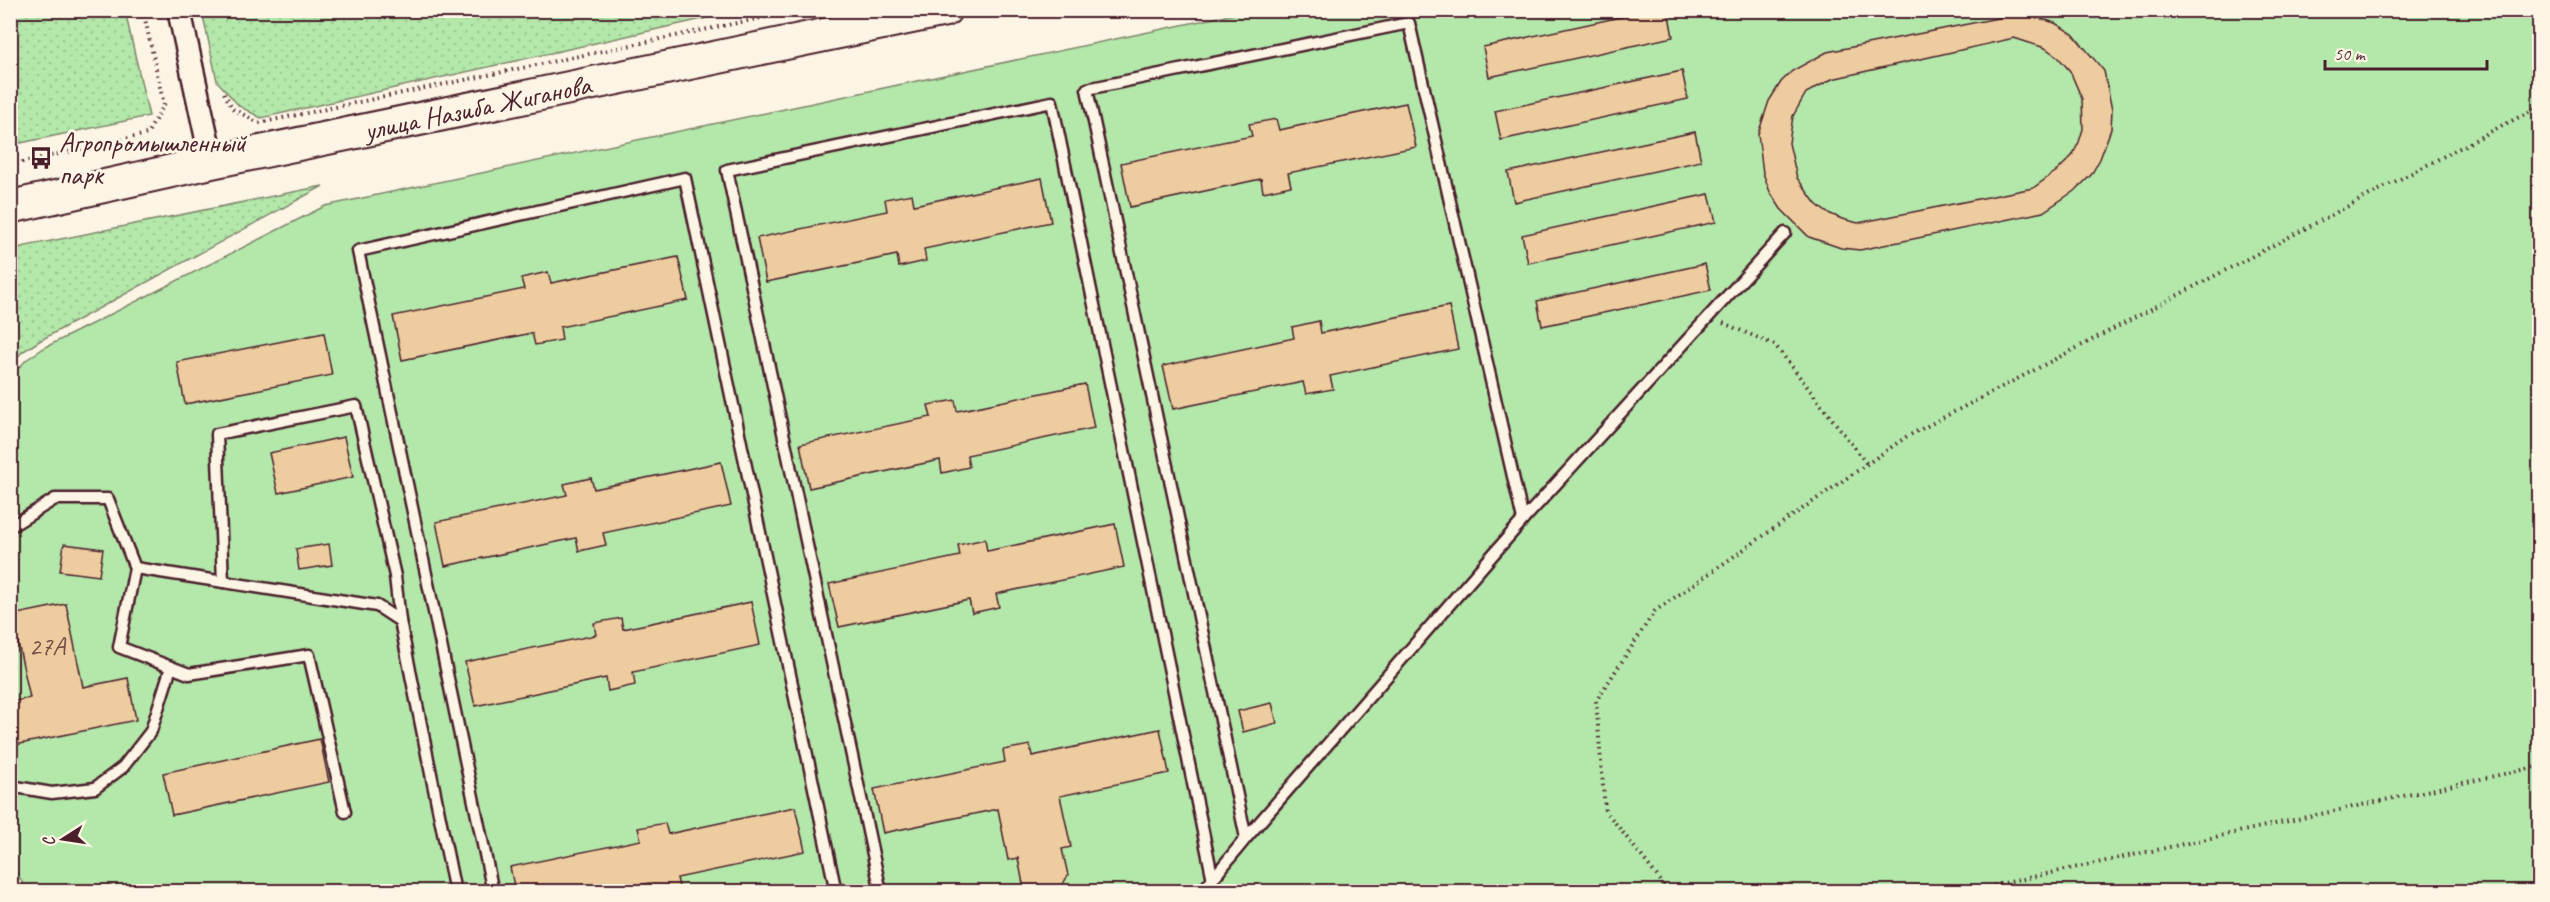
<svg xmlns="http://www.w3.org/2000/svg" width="2550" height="902" font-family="Caveat,sans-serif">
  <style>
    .grass { fill: url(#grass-dots); stroke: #7e846a; stroke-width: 1.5 }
    .green { fill: #b3e8aa; stroke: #7e846a; stroke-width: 1.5 }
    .building { fill: #edcd9f; stroke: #4a1f2b; stroke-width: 1.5; fill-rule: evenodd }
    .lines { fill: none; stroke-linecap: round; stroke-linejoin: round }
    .lane-casing { stroke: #4a1f2b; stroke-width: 15 }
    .street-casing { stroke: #4a1f2b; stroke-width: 27 }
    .secondary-casing { stroke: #4a1f2b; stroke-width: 36 }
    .path { stroke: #4a1f2b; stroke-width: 4; stroke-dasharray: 1.5 4.5; stroke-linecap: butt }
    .lane { stroke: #fcf5e5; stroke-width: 10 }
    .street { stroke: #fcf5e5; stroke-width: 22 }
    .secondary { stroke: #fcf5e5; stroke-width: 32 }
    .labels { text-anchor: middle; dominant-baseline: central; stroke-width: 6; stroke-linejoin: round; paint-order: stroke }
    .number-label { font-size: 26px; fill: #734a48 }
    .street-label { font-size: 28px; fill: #4a1f2b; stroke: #fcf5e5 }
    .poi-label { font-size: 28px; fill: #4a1f2b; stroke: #fcf5e5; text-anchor: start }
  </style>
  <defs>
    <pattern id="grass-dots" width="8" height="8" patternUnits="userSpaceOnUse" patternTransform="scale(1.5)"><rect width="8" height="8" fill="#b3e8aa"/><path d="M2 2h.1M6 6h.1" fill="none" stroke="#9bc792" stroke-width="1.8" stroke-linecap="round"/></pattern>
  </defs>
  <rect width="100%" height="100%" fill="#fcf5e5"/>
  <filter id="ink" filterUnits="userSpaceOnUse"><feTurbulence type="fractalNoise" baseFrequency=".0167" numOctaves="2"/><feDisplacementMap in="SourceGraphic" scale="12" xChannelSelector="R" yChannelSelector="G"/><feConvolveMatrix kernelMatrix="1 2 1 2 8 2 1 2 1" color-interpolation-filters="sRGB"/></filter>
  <g filter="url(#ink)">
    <g class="grass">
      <path d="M10,11H125L149,116L11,145Z"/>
      <path d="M202,11V10L738,11L261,118L239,106L217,81Z"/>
      <path d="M323,186L41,340L22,352L11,365V249Z"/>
    </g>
    <path class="green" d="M1248,11H2539V891L28,892L11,864V377L26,360L44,348L325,206Z"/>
    <g class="building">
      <path d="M1653,10H1668L1673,37L1489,77L1483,47Z"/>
      <path d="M2023,13L2055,23L2073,34L2104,71L2112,110L2111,129L2100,159L2091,175L2077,189L2043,212L1860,250L1841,248L1809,237L1781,209L1770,192L1763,173L1758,134L1769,101L1781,82L1792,71L1827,52ZM2014,38L2045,48L2058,57L2070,71L2082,99L2083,129L2079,142L2072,156L2058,170L2033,188L1858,223L1842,219L1826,212L1816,204L1797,178L1789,143L1793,116L1806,93L1832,79Z"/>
      <path d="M1682,71L1688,99L1501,140L1495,111Z"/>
      <path d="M1406,103L1416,147L1288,173L1291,186L1263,192L1261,179L1130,207L1121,163L1252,136L1249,124L1276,119L1279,130Z"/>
      <path d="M1695,132L1701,161L1514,202L1508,172Z"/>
      <path d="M1042,178L1051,222L924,249L926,261L899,267L897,255L766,282L757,238L887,211L885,199L912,194L914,205Z"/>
      <path d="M1709,194L1716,222L1528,263L1522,235Z"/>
      <path d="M678,257L688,300L560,327L562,340L535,345L532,333L402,360L393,316L524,289L521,278L548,272L551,283Z"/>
      <path d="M1705,264L1711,290L1542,326L1537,301Z"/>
      <path d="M1449,306L1458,349L1330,376L1333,389L1306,394L1303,382L1173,409L1163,366L1294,338L1292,327L1319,321L1321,333Z"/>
      <path d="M324,333L332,375L185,404L177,362Z"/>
      <path d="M1085,384L1094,428L967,455L969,467L942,473L940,460L809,488L800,444L931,417L928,405L955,400L957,411Z"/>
      <path d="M344,437L353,477L278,493L269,453Z"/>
      <path d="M721,462L731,506L603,533L606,545L579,551L576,538L445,566L436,522L567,495L564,484L591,478L594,489Z"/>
      <path d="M1115,524L1124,567L996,594L999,607L972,613L969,600L839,627L829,584L960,556L958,545L985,539L987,551Z"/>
      <path d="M64,544L103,549L99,576L60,571Z"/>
      <path d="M329,544L332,565L299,570L296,549Z"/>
      <path d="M751,602L760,645L633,672L635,685L608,691L606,678L475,706L465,662L596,635L594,623L621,618L623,629Z"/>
      <path d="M66,604L83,687L128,678L136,720L10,746V702L30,698L12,615Z"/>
      <path d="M1272,703L1277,723L1243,732L1238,711Z"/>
      <path d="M1160,729L1169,773L1060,796L1071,847L1062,849L1068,875L1063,884L1057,889L1029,891L1023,884L1018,858L1008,860L998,809L883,833L874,789L1005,762L1003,750L1030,745L1032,756Z"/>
      <path d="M320,739L329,782L172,815L163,773Z"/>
      <path d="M795,807L805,851L677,878L680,891H651L650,883L611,891H515L510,867L641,840L638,828L665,823L668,834Z"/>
    </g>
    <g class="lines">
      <g class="lane-casing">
        <g id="lane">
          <path d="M10,527L55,499H108L135,568L377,606L400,621L455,892"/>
          <path d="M135,568L119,647L189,674L309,655L345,812"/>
          <path d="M223,582L217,434L356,406L395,576L400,621"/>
          <path d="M10,786L52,793L95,788L123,767L151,731L171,667"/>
          <path d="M1246,838L1087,89L1409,23L1523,520"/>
          <path d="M493,892L358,251L685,178L836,892"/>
          <path d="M881,892L727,170L1052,102L1213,880"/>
          <path d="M1202,892L1246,838L1523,520L1785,233"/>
        </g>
      </g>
      <g class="street-casing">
        <path id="street" d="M179,10L212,162"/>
      </g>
      <g class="secondary-casing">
        <g id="secondary">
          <path id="s1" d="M10,207L212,162L945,10"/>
        </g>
      </g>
      <g class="path">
        <path d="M224,93L233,109L259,123L799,10"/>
        <path d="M10,165L147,134L164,105L143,10"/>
        <path d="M1723,323L1775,345L1867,464"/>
        <path d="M1674,892L1668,890L1605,810L1596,701L1655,611L1906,437L2540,106"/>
        <path d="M1964,892L2540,766"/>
      </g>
      <use href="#lane" class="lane"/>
      <use href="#street" class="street"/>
      <use href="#secondary" class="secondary"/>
    </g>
  </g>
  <defs>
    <g id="bus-bare" transform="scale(1.8)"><path d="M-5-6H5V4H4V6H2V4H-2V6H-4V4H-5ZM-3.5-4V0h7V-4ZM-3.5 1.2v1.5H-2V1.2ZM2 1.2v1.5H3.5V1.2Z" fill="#4a1f2b" stroke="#fcf5e5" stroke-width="2.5" paint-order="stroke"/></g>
  </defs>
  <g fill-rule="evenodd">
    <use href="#bus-bare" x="41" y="158"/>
  </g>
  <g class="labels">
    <g class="number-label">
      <text x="47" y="646">27А</text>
    </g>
    <g class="street-label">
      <text stroke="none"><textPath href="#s1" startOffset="478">улица Назиба Жиганова</textPath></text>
    </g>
    <g class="poi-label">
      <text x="59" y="142">Агропромышленный<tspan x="59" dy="32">парк</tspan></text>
    </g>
  </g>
  <rect width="2550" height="902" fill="none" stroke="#fcf5e5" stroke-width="36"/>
  <rect x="18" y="18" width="2514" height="866" fill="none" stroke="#4a1f2b" stroke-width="2" filter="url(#ink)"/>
  <g transform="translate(63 839) rotate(258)" stroke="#fcf5e5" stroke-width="4.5" paint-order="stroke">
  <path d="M0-4.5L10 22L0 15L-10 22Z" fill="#4a1f2b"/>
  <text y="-9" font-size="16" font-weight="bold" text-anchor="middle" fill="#4a1f2b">С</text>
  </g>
  <path d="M2325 60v9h162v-9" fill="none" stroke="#4a1f2b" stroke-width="3"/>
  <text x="2334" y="60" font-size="18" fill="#4a1f2b" stroke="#fcf5e5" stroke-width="4.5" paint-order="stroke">50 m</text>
</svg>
